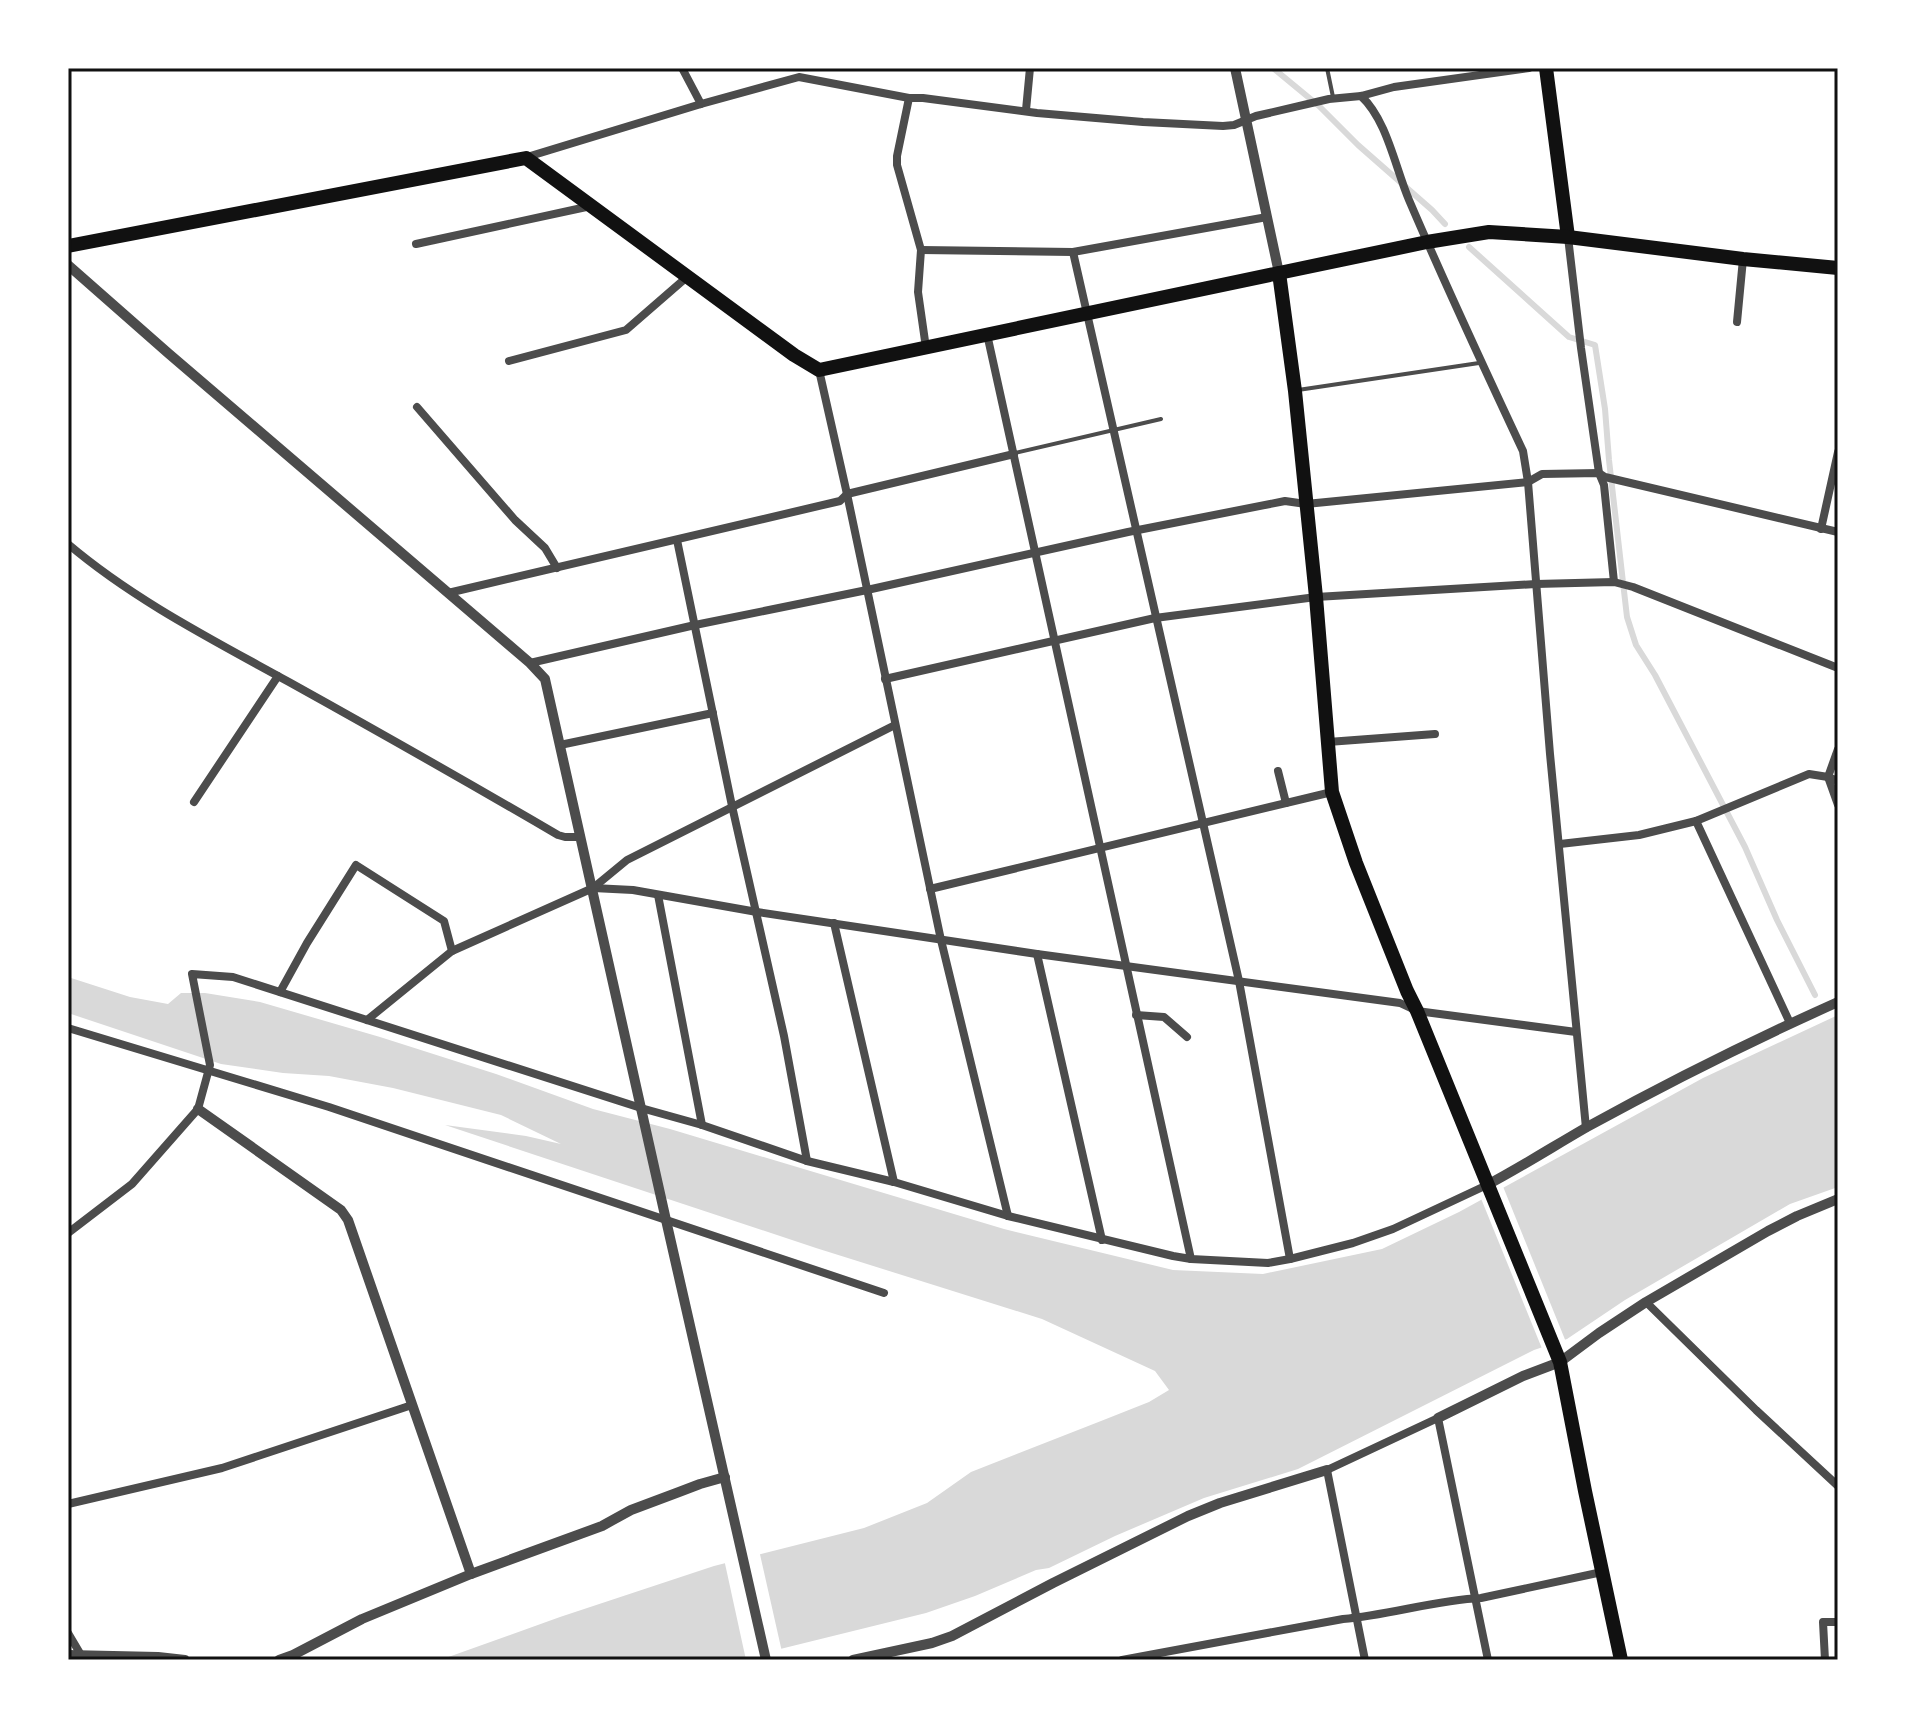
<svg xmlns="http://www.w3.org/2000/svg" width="1906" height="1728" font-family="Mulish,sans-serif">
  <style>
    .water { fill: #d9d9d9 }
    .pier { fill: #fff }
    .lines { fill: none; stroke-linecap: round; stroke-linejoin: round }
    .stream { stroke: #d9d9d9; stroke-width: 6 }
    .service { stroke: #4c4c4c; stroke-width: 4 }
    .minor { stroke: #4c4c4c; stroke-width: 8 }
    .tertiary { stroke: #4c4c4c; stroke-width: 10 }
    .primary { stroke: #111; stroke-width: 14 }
    .trunk { stroke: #111; stroke-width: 14 }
    .neatline { fill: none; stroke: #111; stroke-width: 3 }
  </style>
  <rect width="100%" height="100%" fill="#fff"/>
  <path class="water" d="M68,977L130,997L168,1004L181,993H205L260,1002L380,1037L496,1074L593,1109L670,1129L1004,1229L1173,1270L1263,1274L1382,1249L1459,1212L1703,1078L1838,1015V1187L1790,1204L1625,1300L1567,1339L1534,1350L1298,1469L1204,1498L1115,1536L1049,1568L1036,1570L975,1596L926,1613L736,1660H440L560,1617L714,1566L864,1528L927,1503L971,1472L1101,1421L1149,1402L1169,1390L1155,1371L1042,1319L816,1248L445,1125L526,1136L561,1144L501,1115L393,1088L329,1076L283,1073L221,1064L68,1013Z"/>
  <g class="pier">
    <path d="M1502,1184L1566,1342L1543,1351L1480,1196Z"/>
    <path d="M759,1550L782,1652L746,1660L724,1559Z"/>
  </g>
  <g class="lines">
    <g class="stream">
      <path d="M1273,68L1319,106L1358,145L1432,210L1445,224"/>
      <path d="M1469,247L1569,337L1595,345L1605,409L1609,460L1624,591L1627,617L1636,645L1655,675L1745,847L1777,920L1815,995"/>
    </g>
    <g class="service">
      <path d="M1327,68L1333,97"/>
      <path d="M1298,390L1479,363"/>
      <path d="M1015,453L1161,419"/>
    </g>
    <g class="minor">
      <path d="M682,68L701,104"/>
      <path d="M1361,96C1387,120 1395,167 1409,200C1445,284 1484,368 1523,451L1528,482L1550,754L1586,1128"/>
      <path d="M909,98L897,156V165L921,250L918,292L926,348"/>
      <path d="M1026,110L1030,68"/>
      <path d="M527,157L701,104L799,77L909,98H923L1037,113L1143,122L1223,126L1234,125L1256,116L1329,99L1361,96L1394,87L1529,68"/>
      <path d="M1568,237L1581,348L1599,473L1604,485L1614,582"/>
      <path d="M416,244L591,206"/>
      <path d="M921,250L1073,252L1267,217"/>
      <path d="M1073,252L1239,981L1290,1259"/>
      <path d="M1737,322L1743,259"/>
      <path d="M987,334L1191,1259"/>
      <path d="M509,361L626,330L687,277"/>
      <path d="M819,370L847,494L941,940L1008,1216"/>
      <path d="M417,407L515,520L545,548L557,568"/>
      <path d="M1821,529L1838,452"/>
      <path d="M677,540L732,806L784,1036L807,1161"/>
      <path d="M68,544C134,600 213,640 289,682C379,732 469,783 558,835L565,837H580"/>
      <path d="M448,593L840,501L847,494L1014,454"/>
      <path d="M530,663L695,625L867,590L1128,532L1285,501L1306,504L1528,482L1542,474L1599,473L1605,477L1838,532"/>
      <path d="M885,679L1155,618L1316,597L1536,584L1614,582L1633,587L1838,668"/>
      <path d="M1328,742L1435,734"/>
      <path d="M560,745L713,713"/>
      <path d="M1838,749L1828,777L1838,805"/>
      <path d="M1278,771L1286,803"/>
      <path d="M194,802L278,676"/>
      <path d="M1696,821L1790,1023"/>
      <path d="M1560,844L1639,835L1696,821L1809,774L1828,777L1838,781"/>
      <path d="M593,888L633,890L757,912L1037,954L1400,1003L1417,1011L1576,1032"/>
      <path d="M930,889L1332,792"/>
      <path d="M658,895L702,1125"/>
      <path d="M834,923L894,1182"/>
      <path d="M1037,954L1102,1240"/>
      <path d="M280,992L307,943L356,865L444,921L452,951"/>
      <path d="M1136,1015L1164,1017L1187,1037"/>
      <path d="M367,1020L452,951L593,888L627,860L895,725"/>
      <path d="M68,1028L329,1107L884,1293"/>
      <path d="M68,1233L132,1184L198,1109L210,1065L192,974L233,977L641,1108L702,1125L807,1161L894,1182L1008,1216L1173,1256L1191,1259L1268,1263L1290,1259L1353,1243L1393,1229L1487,1185"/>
      <path d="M1646,1302L1756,1410L1838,1486"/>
      <path d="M68,1504L222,1468L412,1405"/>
      <path d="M68,1633L81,1655"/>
      <path d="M1122,1660L1343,1619C1390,1615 1435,1600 1481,1598L1602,1572"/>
      <path d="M1365,1660L1327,1470L1438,1418L1488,1660"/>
      <path d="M1825,1660L1823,1622H1838"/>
    </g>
    <g class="tertiary">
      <path d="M1235,68L1279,273"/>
      <path d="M68,265L168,353L530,663L545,679L666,1220L766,1660"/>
      <path d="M198,1109L341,1210L348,1220L471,1574"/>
      <path d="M1487,1185C1521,1167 1554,1146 1587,1127C1669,1082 1753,1040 1838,1002"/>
      <path d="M1438,1418L1523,1376L1560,1362L1599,1333L1646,1302L1768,1231L1797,1216L1838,1199"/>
      <path d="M68,1655L158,1657L185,1660"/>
      <path d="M279,1660L293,1655L362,1619L471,1574L602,1526L631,1510L679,1492L700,1484L725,1477"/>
      <path d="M853,1660L932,1643L952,1636L1053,1583L1188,1516L1220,1503L1327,1470"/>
    </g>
    <g class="primary">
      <path d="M1546,68L1568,237"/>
      <path d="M1279,273L1427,242L1489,232L1568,237L1743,259L1838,268"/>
    </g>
    <path class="trunk" d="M68,246L526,158L794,355L819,370L1279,273L1295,391L1316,597L1332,792L1356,863L1407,991L1417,1011L1560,1362L1585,1491L1621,1660"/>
  </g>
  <rect width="1906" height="1728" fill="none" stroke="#ffffff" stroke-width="140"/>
  <rect x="70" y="70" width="1766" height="1588" class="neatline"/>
</svg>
